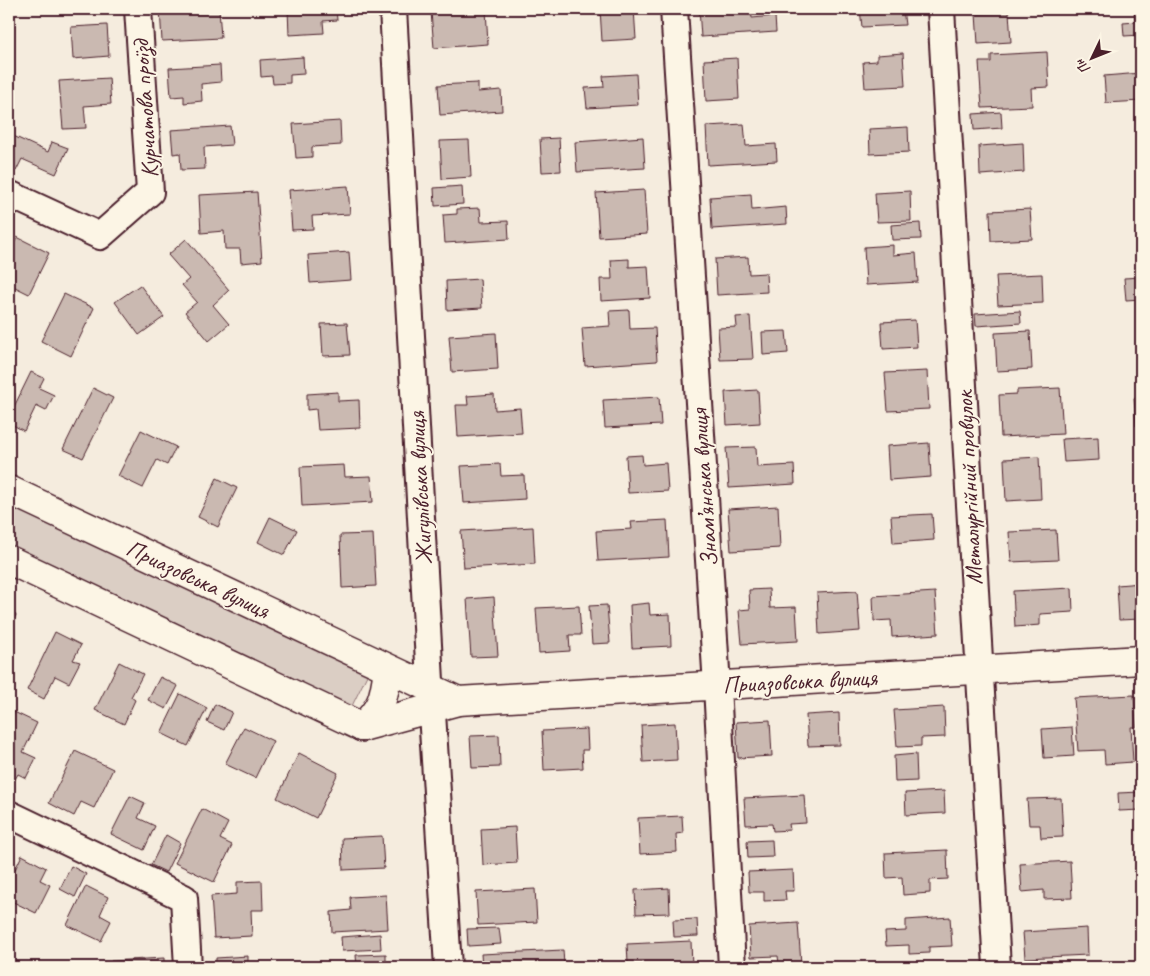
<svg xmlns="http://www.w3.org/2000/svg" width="1150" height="976" font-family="Caveat,sans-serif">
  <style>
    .green { fill: #dbcec4; stroke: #927678 }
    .building { fill: #cab9b1; stroke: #4a1f2b }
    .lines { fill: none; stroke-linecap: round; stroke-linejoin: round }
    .minor-casing { stroke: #4a1f2b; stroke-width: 30 }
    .tertiary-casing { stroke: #4a1f2b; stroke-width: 31 }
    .minor { stroke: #fcf5e5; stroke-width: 26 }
    .tertiary { stroke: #fcf5e5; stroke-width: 28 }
    .labels { text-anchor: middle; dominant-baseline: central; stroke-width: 4; stroke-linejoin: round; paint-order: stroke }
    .street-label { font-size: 24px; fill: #4a1f2b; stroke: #fcf5e5 }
  </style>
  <rect width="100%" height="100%" fill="#f5ecde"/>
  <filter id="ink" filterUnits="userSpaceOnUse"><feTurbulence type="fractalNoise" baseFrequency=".02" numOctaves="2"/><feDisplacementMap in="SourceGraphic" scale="10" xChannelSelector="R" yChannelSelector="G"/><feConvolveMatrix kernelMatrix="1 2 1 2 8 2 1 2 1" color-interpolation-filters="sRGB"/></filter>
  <g filter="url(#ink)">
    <path class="green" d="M9,503L368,673L350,710L9,548Z"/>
    <g class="building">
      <path d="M160,9H219L221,38L162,41Z"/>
      <path d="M288,9H336L337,20L323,21L324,33L289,35Z"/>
      <path d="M486,9L488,44L434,48L431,12Z"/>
      <path d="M600,9H634L636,39L602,41Z"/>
      <path d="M699,9H751L752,18L775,16L776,32L701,37Z"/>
      <path d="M860,9H903L905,25L862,27Z"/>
      <path d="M1134,9H1141V35L1124,36L1123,23L1135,22Z"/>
      <path d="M1009,12L1011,42L978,44L976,14Z"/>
      <path d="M107,25L109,56L73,59L71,27Z"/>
      <path d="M1047,52L1049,87L1031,88L1032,106L982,108L979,62H991V55Z"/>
      <path d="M903,53L905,86L865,88L863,62L877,61V55Z"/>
      <path d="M303,57L304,74L290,75V83L273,84L272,76L261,77L260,60Z"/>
      <path d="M737,58L739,99L706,101L704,60Z"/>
      <path d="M220,65L221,82L201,84L202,101L184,103V96L171,97L169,68Z"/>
      <path d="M1141,73V101L1106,103L1104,76Z"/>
      <path d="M636,74L638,105L587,108L585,88L604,87L603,76Z"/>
      <path d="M109,78L111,104L84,106L86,128L63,129L59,81Z"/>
      <path d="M478,83V92L501,90L502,111L440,115L438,85Z"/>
      <path d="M1001,112L1002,128L974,130L973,114Z"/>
      <path d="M340,121L341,145L312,147V157L296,158L293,124Z"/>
      <path d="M744,124L746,146L776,144L777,161L708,165L706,126Z"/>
      <path d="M230,126L232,145L204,147L205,169L181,170L180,153L173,154L171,130Z"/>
      <path d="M908,127L909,152L870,154L869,129Z"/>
      <path d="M9,134L48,152L52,142L68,148L56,174L22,159L16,171L9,168Z"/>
      <path d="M643,137L645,168L577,172L575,142Z"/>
      <path d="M559,138L561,171L542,172L540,139Z"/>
      <path d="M469,140L471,177L442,179L440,141Z"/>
      <path d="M1023,143L1024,172L980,175L979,146Z"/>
      <path d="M348,186L350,214L312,216L313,229L292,230L289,190Z"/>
      <path d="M462,186L463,204L435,206L434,188Z"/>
      <path d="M644,190L647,234L599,237L596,193Z"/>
      <path d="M910,191L911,221L877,222L875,193Z"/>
      <path d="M257,192L262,261L241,263L240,249H225L224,231L201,233L199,195Z"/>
      <path d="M751,194L752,210L786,207L787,224L712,229L710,197Z"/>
      <path d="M480,208L481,222L508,221L509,239L445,243L443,215L457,214V209Z"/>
      <path d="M1030,209L1032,239L991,241L990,211Z"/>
      <path d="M920,223L921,239L892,240L891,225Z"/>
      <path d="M17,237L49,253L29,294L13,286L9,294V255Z"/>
      <path d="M186,239L229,290L213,305L229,324L209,341L185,312L197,302L182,285L189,279L168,255Z"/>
      <path d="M893,245V255L916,253L918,282L866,285L864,247Z"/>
      <path d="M349,252L351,280L310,283L308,255Z"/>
      <path d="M748,257L749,274L766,273L767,292L717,295L715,259Z"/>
      <path d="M629,259V267L648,266L650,298L601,301L600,279H612L611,260Z"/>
      <path d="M1042,274L1043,303L998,305L996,276Z"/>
      <path d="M1141,277V299L1126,300L1124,278Z"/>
      <path d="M480,279L482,308L447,310L446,281Z"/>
      <path d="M140,285L164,317L139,335L115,302Z"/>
      <path d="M64,294L94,308L71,356L41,341Z"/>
      <path d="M629,310L630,329L655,328L657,361L585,366L582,328L610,326L609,311Z"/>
      <path d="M1020,311L1021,323L976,326L975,314Z"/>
      <path d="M750,316L753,359L720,360L718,328L737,327L736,317Z"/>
      <path d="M915,320L917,347L883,349L881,322Z"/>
      <path d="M347,323L350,355L323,356L321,324Z"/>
      <path d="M786,331L788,353L763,355L762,332Z"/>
      <path d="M1030,331L1032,369L997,371L995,333Z"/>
      <path d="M496,333L498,369L452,372L449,336Z"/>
      <path d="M927,371L929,409L888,411L885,373Z"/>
      <path d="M31,372L44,378L39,388L54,395L46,411L36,406L24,431L9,423V417Z"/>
      <path d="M93,388L113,398L83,458L63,449Z"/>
      <path d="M1060,388L1063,434L1001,437L999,395L1017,394V390Z"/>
      <path d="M758,390L760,423L727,425L725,392Z"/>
      <path d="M338,392V401L359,400L360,428L318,430L316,409L307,410V394Z"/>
      <path d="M494,394L495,410L520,408L522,433L458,437L456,405H468L467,396Z"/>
      <path d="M659,397L661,425L605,428L603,400Z"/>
      <path d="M1141,397V425L1136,426L1134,398Z"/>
      <path d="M141,430L176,447L167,465L157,460L143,488L118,476Z"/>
      <path d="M1098,437L1099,460L1064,462L1062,439Z"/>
      <path d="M929,443L931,477L889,480L887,446Z"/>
      <path d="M756,447L757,467L794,465L795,484L729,488L726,448Z"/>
      <path d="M642,455L643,465L666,463L668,491L628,493L626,456Z"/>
      <path d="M1039,457L1041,499L1006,501L1004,459Z"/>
      <path d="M500,464L501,476L524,475L525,499L464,503L461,466Z"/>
      <path d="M344,465L345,477L371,476L373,502L302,506L300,467Z"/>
      <path d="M217,478L237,488L218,527L198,517Z"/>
      <path d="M778,506L780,548L731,551L728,509Z"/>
      <path d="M932,514L934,540L893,543L891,516Z"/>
      <path d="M270,517L297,530L284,555L258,542Z"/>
      <path d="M667,520L669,557L598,561L596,531L632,529L631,522Z"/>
      <path d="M533,527L535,564L464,568L461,531Z"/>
      <path d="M1056,530L1058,560L1011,562L1009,532Z"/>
      <path d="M373,534L376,586L342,588L340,535Z"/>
      <path d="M1141,583V619L1119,620L1117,585Z"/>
      <path d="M1072,588L1073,612L1040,614V625L1015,627L1013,591Z"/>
      <path d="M769,589L770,608L796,607L798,641L742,644L739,610L750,609L749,590Z"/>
      <path d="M857,591L860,631L819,634L817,593Z"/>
      <path d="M935,592L938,634L892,637L891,620L874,621L873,596Z"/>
      <path d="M494,597L498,656L471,657L467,599Z"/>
      <path d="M649,603L650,615L670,614L671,646L632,648L630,605Z"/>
      <path d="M607,605L610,643L592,644L589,606Z"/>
      <path d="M579,606L581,635H569L570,651L539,653L536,608Z"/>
      <path d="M9,612L16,615L9,630Z"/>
      <path d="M55,632L81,645L73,660L80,662L69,683L55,676L44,699L27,690Z"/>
      <path d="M119,662L143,674L131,697L135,700L124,724L95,710Z"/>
      <path d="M160,677L178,686L166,709L148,700Z"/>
      <path d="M180,694L207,708L188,746L161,733Z"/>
      <path d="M1134,695L1136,727H1131L1133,762L1105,764L1104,750L1078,751L1074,698Z"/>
      <path d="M215,704L232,712L224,730L207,722Z"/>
      <path d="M944,707L945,737L921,738V746L897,747L894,710Z"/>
      <path d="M14,712L37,723L23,752L36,758L26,778L18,774L11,786L9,785V723Z"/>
      <path d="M839,713L840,745L808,746L806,715Z"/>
      <path d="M770,720L772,756L738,758L736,722Z"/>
      <path d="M675,723L677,760L643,762L641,725Z"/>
      <path d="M244,727L273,741L255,778L225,764Z"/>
      <path d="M1072,727L1074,756L1044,758L1042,729Z"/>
      <path d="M587,729L588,750H582L583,768L544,770L542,731Z"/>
      <path d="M499,735L500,767L472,768L470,736Z"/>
      <path d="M75,751L113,769L94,808L81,802L74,816L49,803Z"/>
      <path d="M299,753L338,773L316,818L277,798Z"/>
      <path d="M916,754L917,781L895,782L894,756Z"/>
      <path d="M944,791L945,813L906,815L905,793Z"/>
      <path d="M1141,792V810L1119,811L1118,793Z"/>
      <path d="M804,795L806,823L789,824L790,830L773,831L772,824L746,825L744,798Z"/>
      <path d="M130,796L145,803L138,818L155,826L144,850L111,834Z"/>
      <path d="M1061,798L1063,837L1041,838L1040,825H1029L1027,799Z"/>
      <path d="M202,809L228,823L220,839L232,845L214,882L175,863Z"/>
      <path d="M682,816L683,833L676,834L677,852L640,854L638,818Z"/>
      <path d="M515,827L517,863L483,865L481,829Z"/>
      <path d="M166,835L180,843L166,872L151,865Z"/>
      <path d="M382,836L384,868L343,870L342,838Z"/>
      <path d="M772,840L773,857L748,858L747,841Z"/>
      <path d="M947,850L948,879L930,880V893L903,895L902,877L886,878L885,853Z"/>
      <path d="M22,855L46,868L40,880L50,885L36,913L9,900V882Z"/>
      <path d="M1070,861L1072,898L1044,899V890L1022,892L1020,864Z"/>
      <path d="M71,866L86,874L75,897L60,889Z"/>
      <path d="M793,870L794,891H785L786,900L764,901V892H749L748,872Z"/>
      <path d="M262,881L263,910H251L252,936L214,938L211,896L237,894V882Z"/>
      <path d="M86,886L108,897L100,915L111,921L101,941L67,925Z"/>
      <path d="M669,888L670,913L636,914L635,890Z"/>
      <path d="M535,889L537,922L478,925L476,892Z"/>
      <path d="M386,895L388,929L332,932L331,912L351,910L350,897Z"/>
      <path d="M950,917L952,946L929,947V953L909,954V945L886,946L885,932L906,931V920Z"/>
      <path d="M697,919L698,936L674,937L673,920Z"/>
      <path d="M798,923L801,964H779L778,956L751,957L749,926Z"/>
      <path d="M499,928L501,944L468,946L467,929Z"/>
      <path d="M1087,928L1088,955L1025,958L1023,932Z"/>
      <path d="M380,934L381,949L342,951L341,937Z"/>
      <path d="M691,941L692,967H643L642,963H628L627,944Z"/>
      <path d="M563,950L564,964L522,967H482L481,954Z"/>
      <path d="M386,954V967H357L356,955Z"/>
      <path d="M248,956V967H216V958Z"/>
      <path d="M164,958V967H111V961Z"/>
    </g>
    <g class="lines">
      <g class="minor-casing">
        <g id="minor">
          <path d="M393,9L430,681L448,967"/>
          <path d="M674,9L717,686L732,967"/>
          <path d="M941,9L997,967"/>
          <path d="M9,194L100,236L150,192L138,9"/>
          <path d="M9,814L184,898L188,967"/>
        </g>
      </g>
      <g class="tertiary-casing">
        <g id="tertiary">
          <path d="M9,490L458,701"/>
          <path d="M9,560L362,727"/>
          <path d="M362,727L458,701L1141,660"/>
          <path d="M362,727C383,707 384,697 388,669"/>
        </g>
      </g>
      <use href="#minor" class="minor"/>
      <use href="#tertiary" class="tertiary"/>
    </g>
  </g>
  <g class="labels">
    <g class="street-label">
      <text transform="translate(145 109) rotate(-94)">Курчатова проїзд</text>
      <text transform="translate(420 488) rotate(-93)">Жигулівська вулиця</text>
      <text transform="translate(704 488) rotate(-94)">Знам’янська вулиця</text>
      <text transform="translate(969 488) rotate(-93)">Металургійний провулок</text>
      <text transform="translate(198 579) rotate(25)">Приазовська вулиця</text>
      <text transform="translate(800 681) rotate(-3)">Приазовська вулиця</text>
    </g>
  </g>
  <rect width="1150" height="976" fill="none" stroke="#fcf5e5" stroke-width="30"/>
  <rect x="15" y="15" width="1120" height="946" fill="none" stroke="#4a1f2b" stroke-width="2" filter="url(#ink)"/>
  <g transform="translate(1092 58) rotate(227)" stroke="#fcf5e5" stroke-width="4" paint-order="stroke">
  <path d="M0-4L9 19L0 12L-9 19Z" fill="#4a1f2b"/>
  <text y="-8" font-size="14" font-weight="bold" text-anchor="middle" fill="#4a1f2b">Пн</text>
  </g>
</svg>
